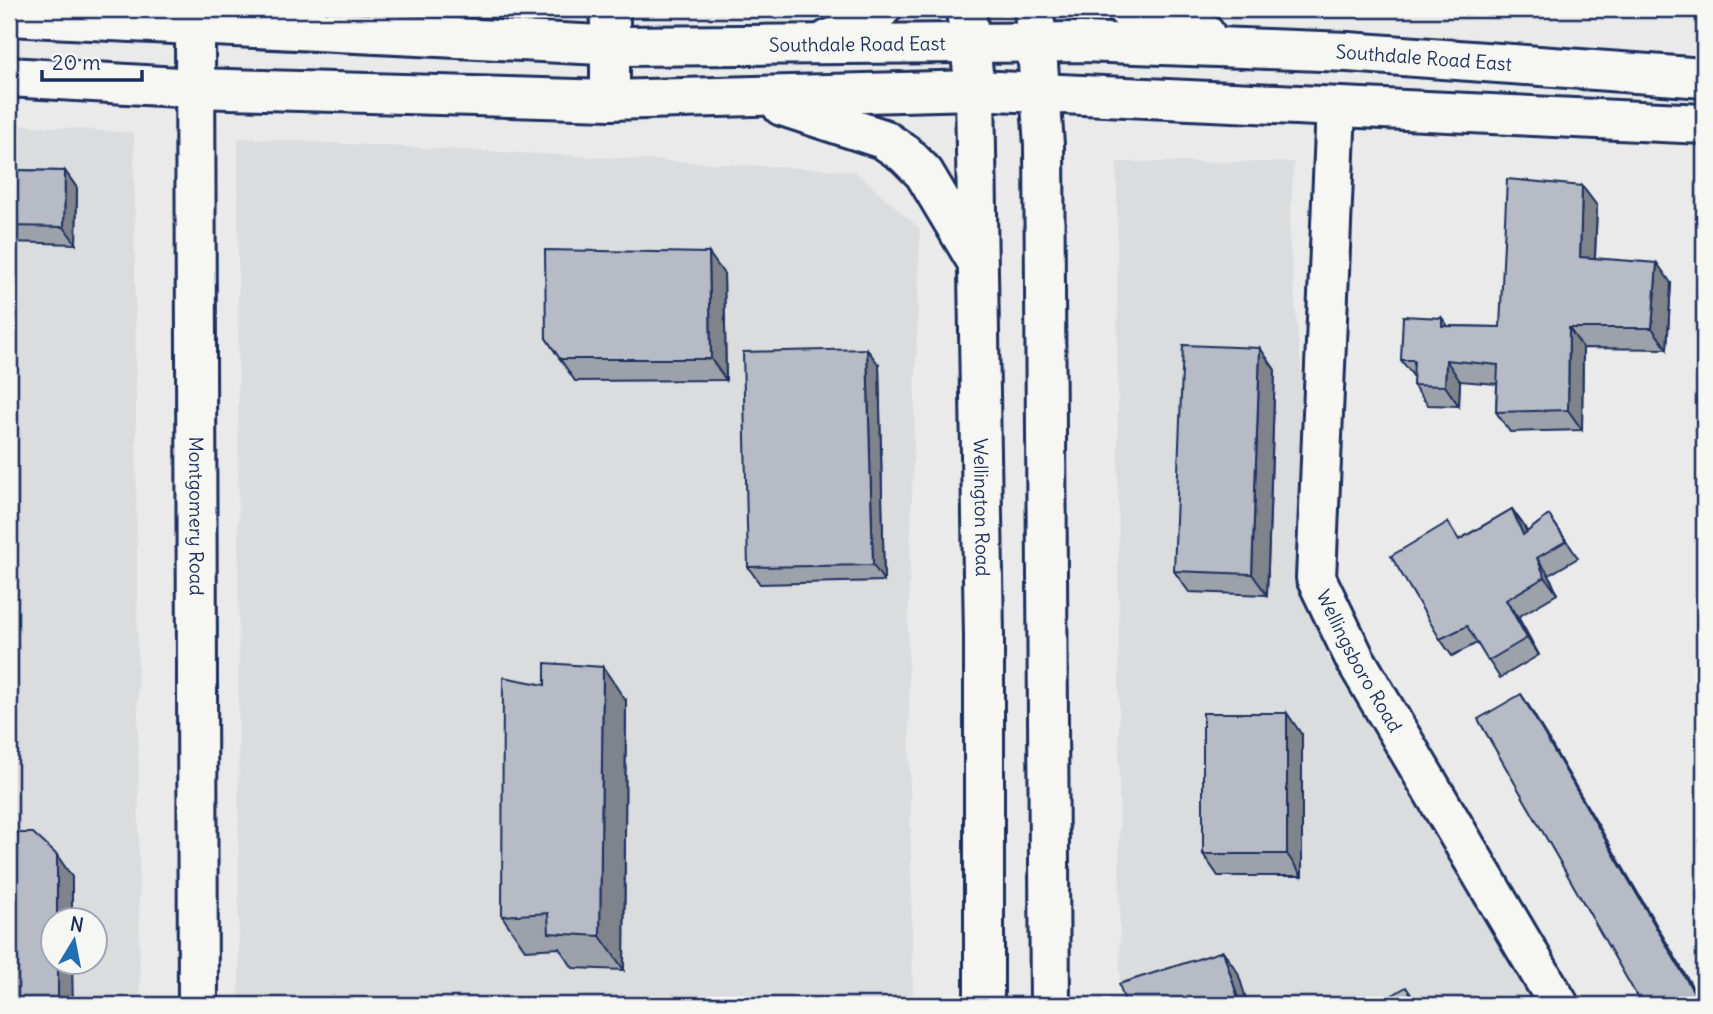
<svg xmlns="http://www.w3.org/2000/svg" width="1713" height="1014" font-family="Delius,sans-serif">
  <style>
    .built { fill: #dadcde; fill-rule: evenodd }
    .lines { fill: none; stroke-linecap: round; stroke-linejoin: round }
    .minor-casing { stroke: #1b2f5e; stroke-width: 44 }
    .major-casing { stroke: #1b2f5e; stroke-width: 44 }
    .minor { stroke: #f6f6f2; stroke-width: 38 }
    .major { stroke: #f6f6f2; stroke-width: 38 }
    .wall { fill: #9da1aa; stroke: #1b2f5e; stroke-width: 2 }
    .shaded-wall { fill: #7f838b; stroke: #1b2f5e; stroke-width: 2 }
    .building { fill: #b6bbc6; stroke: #1b2f5e; stroke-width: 2 }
    .labels { text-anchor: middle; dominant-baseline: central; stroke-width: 7; stroke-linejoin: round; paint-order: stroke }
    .street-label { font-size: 19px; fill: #1b2f5e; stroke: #f6f6f2 }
  </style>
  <rect width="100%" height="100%" fill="#e9eae9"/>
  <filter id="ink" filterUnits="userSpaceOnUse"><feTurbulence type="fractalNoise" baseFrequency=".0143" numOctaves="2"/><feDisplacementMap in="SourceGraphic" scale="14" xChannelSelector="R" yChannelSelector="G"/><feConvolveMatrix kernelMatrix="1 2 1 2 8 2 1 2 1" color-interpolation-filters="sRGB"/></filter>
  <g filter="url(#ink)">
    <g class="built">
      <path d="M9,124L134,133L140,1005H9ZM52,920H94V962H52Z"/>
      <path d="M238,138L855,171L920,229L908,631L913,1005H239Z"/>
      <path d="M1117,162H1294L1289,236L1327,657L1534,1005H1120Z"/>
    </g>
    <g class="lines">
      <g class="minor-casing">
        <g id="minor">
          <path id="s1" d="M195,26L198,1005"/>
          <path d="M610,100V9"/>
          <path id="s2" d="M1336,107L1316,578L1355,659L1559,1005"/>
        </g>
      </g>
      <g class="major-casing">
        <g id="major">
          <path id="s3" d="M966,9L975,90L984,636V1005"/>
          <path d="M1034,9L1044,145L1050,1005"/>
          <path d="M1127,9L1205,34"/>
          <path id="s4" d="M9,16L622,46L1082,42L1243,48L1348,52L1704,78"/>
          <path d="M828,40L861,27L881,9"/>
          <path d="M9,77L195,88L610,100L975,90L1704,124"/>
          <path d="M782,106L883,139L905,154L924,173L976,260"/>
        </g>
      </g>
      <use href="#minor" class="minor"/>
      <use href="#major" class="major"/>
    </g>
    <g class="wall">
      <path d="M9,170L65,171L77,188L76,244L9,242Z"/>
      <path d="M1582,186L1597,206L1595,258L1671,283L1667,349L1583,348L1582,430L1510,432L1496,412L1497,384L1460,381L1459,406L1428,405L1413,385L1414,377L1401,360L1442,318L1448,326L1500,327Z"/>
      <path d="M724,274L726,380L575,381L546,338Z"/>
      <path d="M1260,348L1275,370L1267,595L1189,592L1174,571Z"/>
      <path d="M879,365L884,581L760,584L748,567Z"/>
      <path d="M1512,509L1524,526L1527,532L1549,515L1578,558L1549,575L1557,594L1518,617L1539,655L1500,678L1477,643L1452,656L1440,639L1460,539Z"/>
      <path d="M626,701L624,970L573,968L559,948L525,950L502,916Z"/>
      <path d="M1302,735V876H1218L1203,854Z"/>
    </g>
    <g class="shaded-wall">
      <path d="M65,171L77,188L76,244L64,227Z"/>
      <path d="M1582,186L1597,206L1594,277L1580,257Z"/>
      <path d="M709,253L724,274L726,380L711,359Z"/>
      <path d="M1657,263L1671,283L1667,349L1652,328Z"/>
      <path d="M1442,318L1456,338L1442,326Z"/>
      <path d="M1569,328L1583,348L1582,430L1568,410Z"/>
      <path d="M1260,348L1275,370L1267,595L1252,574Z"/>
      <path d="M867,349L879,365L884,581L873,565Z"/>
      <path d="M1446,360L1460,381L1459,406L1445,386Z"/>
      <path d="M1512,509L1524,526L1535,552L1523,535Z"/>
      <path d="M1537,558L1549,575L1557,594L1545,577Z"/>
      <path d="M1506,600L1518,617L1539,655L1527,638Z"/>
      <path d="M603,667L626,701L624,970L600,936Z"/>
      <path d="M1521,694L1529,706L1703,1005H1701Z"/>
      <path d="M1287,713L1302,735V876L1287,854Z"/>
      <path d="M57,855L72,877V920H57Z"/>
      <path d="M1223,951L1238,973L1248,1005H1240Z"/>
      <path d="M58,962H72L73,1005H58Z"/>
    </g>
    <g class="building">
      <path d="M9,170L65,171L64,227L9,226Z"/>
      <path d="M1507,179L1582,186L1580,257L1657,263L1652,328H1569L1568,410L1496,412L1498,365L1446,360L1445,386L1413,385L1414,360H1401L1403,316L1442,318V326L1500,327Z"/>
      <path d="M545,250L709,253L711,359H560L546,338Z"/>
      <path d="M1183,345L1260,348L1252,574L1174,571Z"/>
      <path d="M867,349L873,565L748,567L743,352Z"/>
      <path d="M1512,509L1523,535L1549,515L1566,541L1537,558L1545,577L1506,600L1527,638L1488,661L1467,626L1440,639L1391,556L1448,522L1459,540Z"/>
      <path d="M545,663L603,667L600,936L549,933L548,913L502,916L503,677L545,685Z"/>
      <path d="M1521,694L1701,1005H1642L1478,719Z"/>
      <rect x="1203" y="713" width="84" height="141"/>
      <path d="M9,833H33L57,855V920H52V962H58V1005H9Z"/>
      <path d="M1223,951L1240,1005H1126L1119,984Z"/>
      <path d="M1406,987L1418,1005H1376Z"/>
    </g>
  </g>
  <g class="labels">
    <g class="street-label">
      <text stroke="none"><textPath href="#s4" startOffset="849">Southdale Road East</textPath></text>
      <text stroke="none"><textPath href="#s4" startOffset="1416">Southdale Road East</textPath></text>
      <text stroke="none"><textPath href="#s3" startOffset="499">Wellington Road</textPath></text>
      <text stroke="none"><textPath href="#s1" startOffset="490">Montgomery Road</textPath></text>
      <text stroke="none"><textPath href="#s2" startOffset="565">Wellingsboro Road</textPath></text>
    </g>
  </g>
  <rect width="1713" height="1014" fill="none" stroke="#f6f6f2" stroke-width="35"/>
  <rect x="18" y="18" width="1678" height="979" fill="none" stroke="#1b2f5e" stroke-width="2.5" filter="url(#ink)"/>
  <g transform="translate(74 941) rotate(10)"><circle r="33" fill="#f6f6f2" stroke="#9ea6b7" stroke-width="2"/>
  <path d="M0-5L12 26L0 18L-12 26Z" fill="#1f6fb2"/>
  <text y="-10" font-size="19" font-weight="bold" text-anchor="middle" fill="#1b2f5e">N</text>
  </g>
  <path d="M42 70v10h100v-10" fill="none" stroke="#1b2f5e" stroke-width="3.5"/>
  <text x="52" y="70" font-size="21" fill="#1b2f5e" stroke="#f6f6f2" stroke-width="5" paint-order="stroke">20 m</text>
</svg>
